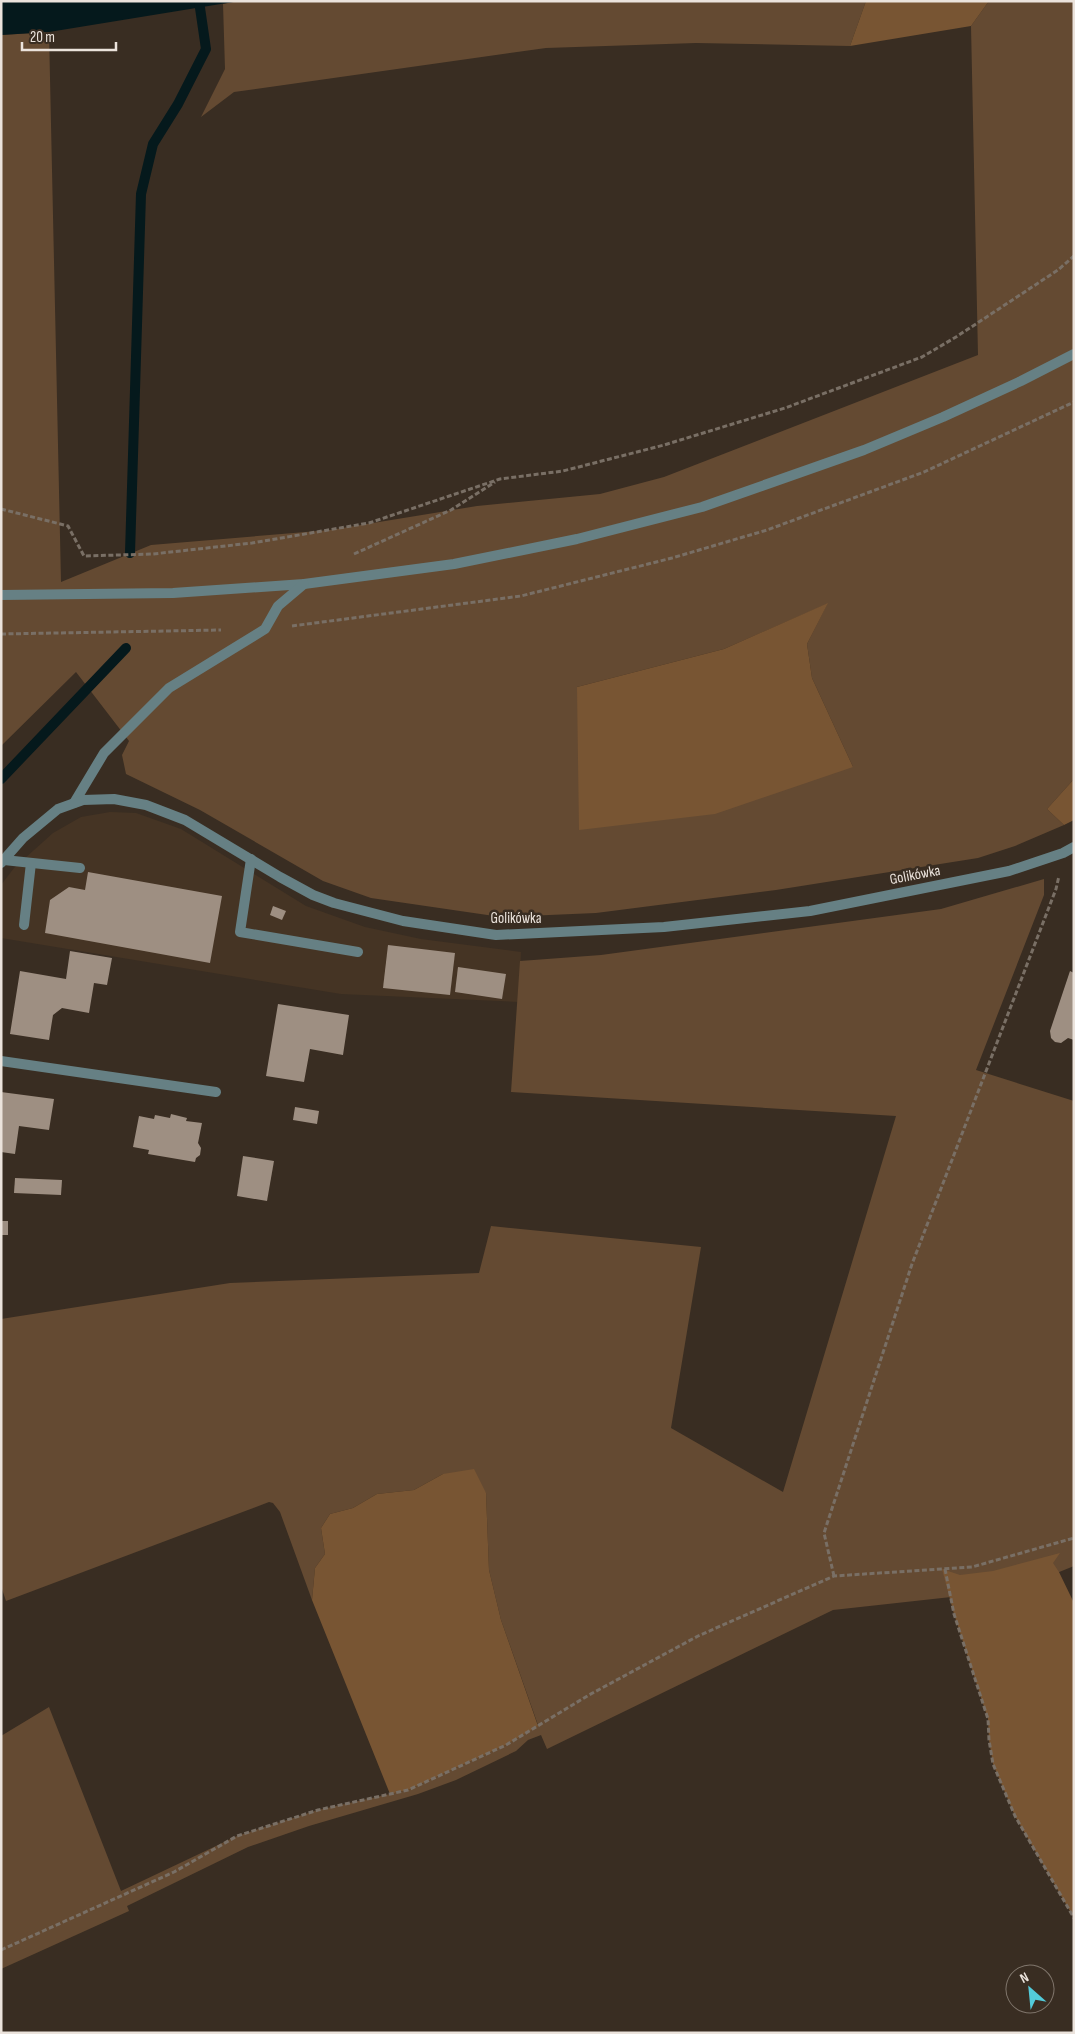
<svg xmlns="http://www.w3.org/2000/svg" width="1075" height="2034" font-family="'Sofia Sans Condensed',sans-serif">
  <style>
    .built { fill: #453424 }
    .green { fill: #644a32; fill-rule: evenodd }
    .forest { fill: #785533 }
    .water { fill: #05191c }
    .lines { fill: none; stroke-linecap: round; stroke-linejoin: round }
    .stream { stroke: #05191c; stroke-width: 10 }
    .building { fill: #9e8f82 }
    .path { stroke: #796f65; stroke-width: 3; stroke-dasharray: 5 2.5; stroke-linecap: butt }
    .lane { stroke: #668084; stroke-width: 10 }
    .street { stroke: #668084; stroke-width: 10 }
    .labels { text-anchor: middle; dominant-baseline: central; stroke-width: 5; stroke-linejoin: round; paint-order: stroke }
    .street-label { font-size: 15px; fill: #ebe3dc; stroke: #392d22 }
  </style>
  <rect width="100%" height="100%" fill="#392d22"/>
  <path class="built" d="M110,812L136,813L181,829L306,906L365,927L421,939L521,952L519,1002L341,994L1,938V885L14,868L53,833L81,817Z"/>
  <g class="green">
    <path d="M239,1H866L850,46L696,43L546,48L234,92L201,117L225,69L223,4Z"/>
    <path d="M989,1H1074V779L1047,809L1064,825L1015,846L978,858L776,890L596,913L501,917L371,898L323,881L200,810L126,774L122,755L129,741L76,672L1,746V35L49,32L61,582L151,545L330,530L477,506L600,494L664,477L978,355L971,26ZM827,604L807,644L812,678L853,767L577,687L724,649Z"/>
    <path d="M1044,879V895L976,1070L1074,1101V1566L1015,1590L833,1610L547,1749L541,1735L528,1740L516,1751L456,1780L418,1794L309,1826L248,1847L127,1906L129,1911L1,1969V1736L49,1707L121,1891L237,1836L318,1810L408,1790L506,1745L538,1725L501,1620L489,1570L486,1493L443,1474L414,1490L377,1494L353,1508L330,1514L321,1528L325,1554L315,1568L312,1600L280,1512L273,1503L269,1502L6,1601L1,1586V1319L230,1283L479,1273L491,1226L701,1247L671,1428L783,1492L896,1116L511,1092L520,961L601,955L941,909Z"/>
  </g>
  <g class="forest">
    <path d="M866,1H989L971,26L850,46Z"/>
    <path d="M828,603L807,644L812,678L853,767L715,814L579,830L577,687L724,649Z"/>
    <path d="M1074,779V820L1064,825L1047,809Z"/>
    <path d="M474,1469L486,1493L489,1570L501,1620L538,1726L506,1745L408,1790L390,1794L312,1600L315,1568L325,1554L321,1528L330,1514L353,1508L377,1494L414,1490L443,1474Z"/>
    <path d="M1060,1553L1053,1563L1059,1572L1074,1603V1918L1015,1816L993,1764L989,1740L988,1719L954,1614L942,1569L960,1575L993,1571Z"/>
  </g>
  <path class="water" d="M1,1H239L49,32L1,35Z"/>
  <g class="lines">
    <g class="stream">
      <path d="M130,553L141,194L153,144L178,104L206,49L199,1"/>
      <path d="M1,779L126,648"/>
    </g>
  </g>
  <g class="building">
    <path d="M88,872L222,896L210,963L45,933L50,900L69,887L85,890Z"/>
    <path d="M273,906L286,911L282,920L270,915Z"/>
    <path d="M388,945L455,953L450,995L383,988Z"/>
    <path d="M70,951L112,958L107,985L94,983L89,1013L62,1008L53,1015L49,1040L10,1034L20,971L66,979Z"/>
    <path d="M458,967L506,974L502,999L455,992Z"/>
    <path d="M1070,971L1074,973V1040L1068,1038L1061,1043L1055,1042L1051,1038L1050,1031Z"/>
    <path d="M278,1004L349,1015L343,1055L310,1049L304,1082L266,1076Z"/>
    <path d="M1,1092L54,1099L49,1130L19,1126L15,1154L1,1152Z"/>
    <path d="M295,1107L319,1111L317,1124L293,1120Z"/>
    <path d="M171,1114L187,1118L186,1121L202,1123L198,1143L201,1148L200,1155L196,1158L195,1162L148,1154L149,1150L133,1147L139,1116L154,1119L155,1115L170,1118Z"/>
    <path d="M243,1156L274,1161L267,1201L237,1196Z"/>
    <path d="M15,1178L62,1180L61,1195L14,1193Z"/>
    <rect x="1" y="1221" width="7" height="14"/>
  </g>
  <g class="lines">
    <g class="path">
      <path d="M1,509L68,526L84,556L153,554L252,543L369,523L500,479L563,471L664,445L785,408L922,357L956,337L1058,270L1074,256"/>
      <path d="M354,554L451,510L495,482"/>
      <path d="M292,626L521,596L672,558L767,530L924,472L1074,402"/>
      <path d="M1,634L221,630"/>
      <path d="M945,1569L954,1614L988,1719L989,1740L993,1764L1015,1816L1074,1918"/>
      <path d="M834,1576L824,1533L912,1264L1056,889L1059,876"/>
      <path d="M1,1950L174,1872L237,1836L318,1810L408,1790L506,1745L589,1695L698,1636L834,1576L972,1567L1074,1538"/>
    </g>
    <g class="lane">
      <path d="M1,595L173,593L304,584L454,564L577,539L702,507L864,450L943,417L1021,381L1074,354"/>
      <path d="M74,803L104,753L169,688L265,629L278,606L304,584"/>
      <path d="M251,859L240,932L358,952"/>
      <path d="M4,860L80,868"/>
      <path d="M24,925L31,863"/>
      <path d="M1,1061L216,1092"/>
    </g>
    <path class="street" d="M1,863L23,838L58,809L83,800L114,799L146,805L185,820L280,877L313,895L334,903L403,921L496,935L664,927L810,911L1009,871L1063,853L1074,847"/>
  </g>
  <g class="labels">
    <g class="street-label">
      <text transform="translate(915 875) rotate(-11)">Golikówka</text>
      <text x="516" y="918">Golikówka</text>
    </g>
  </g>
  <rect width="1075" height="2034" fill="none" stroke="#ebe3dc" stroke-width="5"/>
  <g transform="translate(1030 1989) rotate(333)"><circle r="24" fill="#392d22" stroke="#80766c"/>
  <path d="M0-4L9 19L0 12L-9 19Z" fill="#53cbda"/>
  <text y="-8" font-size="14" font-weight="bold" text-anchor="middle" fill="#ebe3dc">N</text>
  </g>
  <path d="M22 42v8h94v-8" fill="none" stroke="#ebe3dc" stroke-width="2.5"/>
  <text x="30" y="42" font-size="15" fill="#ebe3dc" stroke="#392d22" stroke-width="4" paint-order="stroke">20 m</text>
</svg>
